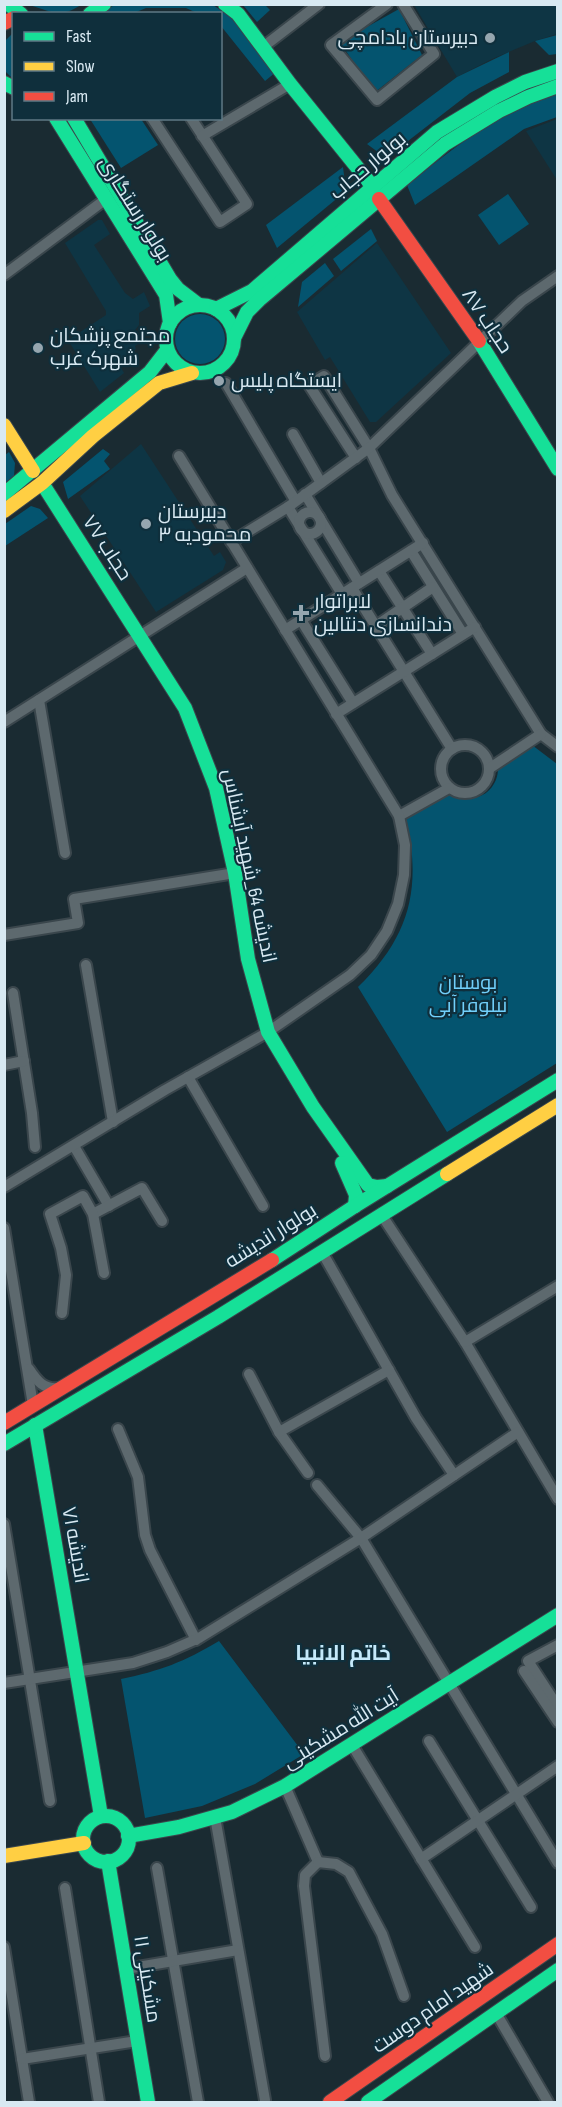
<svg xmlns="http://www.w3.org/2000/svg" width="562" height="2107" font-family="'Sofia Sans Condensed',Cairo,sans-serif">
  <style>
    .built { fill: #0e3544 }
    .green { fill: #04546f }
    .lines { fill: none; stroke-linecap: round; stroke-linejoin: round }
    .street-casing { stroke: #3a464c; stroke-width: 14 }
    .fast-casing { stroke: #3a464c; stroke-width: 16 }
    .slow-casing { stroke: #3a464c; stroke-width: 16 }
    .jam-casing { stroke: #3a464c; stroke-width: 16 }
    .street { stroke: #5d696e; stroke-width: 10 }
    .fast { stroke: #16e098; stroke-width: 14 }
    .slow { stroke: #ffcf43; stroke-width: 14 }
    .jam { stroke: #f24e42; stroke-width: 14 }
    .poi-dot { fill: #96a6af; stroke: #0f2f3c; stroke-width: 2 }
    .labels { text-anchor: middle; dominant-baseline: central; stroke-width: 4.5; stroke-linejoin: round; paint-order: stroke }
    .poi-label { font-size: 20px; fill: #d8e9f2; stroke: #0f2f3c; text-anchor: start }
    .street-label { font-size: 20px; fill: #d8e9f2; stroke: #0f2f3c }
    .park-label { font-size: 20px; fill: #71d0fb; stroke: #0f2f3c }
    .neighbourhood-label { font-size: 21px; font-weight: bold; fill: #c5e9fa; stroke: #0f2f3c }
  </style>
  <rect width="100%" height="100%" fill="#1a2b32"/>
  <g class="built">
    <path d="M414,5H557V34L535,41L492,59L457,77Z"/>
    <path d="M557,119H558L557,180L526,131Z"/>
    <path d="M98,220H102L110,234L94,245L125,293L133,299L144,292L150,306L139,313V325L135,330L141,342L135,346L136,349L123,357L119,364L124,373L100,392L68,340L106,315V311L65,243Z"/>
    <path d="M377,243L451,353L376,422H370L330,357L325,360L297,312Z"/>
    <path d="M141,444L214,556L220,552L226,562L223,570L156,612L80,496Z"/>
  </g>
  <g class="green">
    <path d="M29,5L81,4V5C58,19 54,12 29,5Z"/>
    <path d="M114,5H213L240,23L276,72L265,81L221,26L220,14L197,13L186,8H146L134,13L101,14Z"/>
    <path d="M243,5H265L270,10L257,22Z"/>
    <path d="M399,9L422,55L374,93L340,42Z"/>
    <path d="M13,33V79L4,70L5,41Z"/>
    <path d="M557,35V54L549,55L535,41Z"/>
    <path d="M509,52V72L470,93L386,158L367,144L457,77Z"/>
    <path d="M557,94V117L524,129L415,205L407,185C444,156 479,126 522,107C534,102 546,98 557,94Z"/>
    <path d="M90,119H141L158,145L121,168Z"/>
    <path d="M343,167L346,191L277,248L266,225Z"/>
    <path d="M508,194L529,224L499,245L478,215Z"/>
    <path d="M371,229L377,241L341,271L333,259Z"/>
    <path d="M325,263L334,276L298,307L302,282Z"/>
    <circle cx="200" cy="339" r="25"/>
    <path d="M103,449L110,454L104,461L110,469L68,499L63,482Z"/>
    <path d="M9,452L15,463L14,476L5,483V455Z"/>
    <path d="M31,506L40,509L48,518L5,546V524Z"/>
    <path d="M532,745L557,764V1063L447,1132L358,987C410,936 422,888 406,818L450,792C473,808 500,792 498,765Z"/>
    <path d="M219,1641L304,1754L255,1784L202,1806L145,1818L121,1679C160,1671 184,1662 219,1641Z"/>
  </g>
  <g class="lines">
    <g class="street-casing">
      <g id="street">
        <path d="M387,4L331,45L377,100L434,54L403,4"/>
        <path d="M263,47L319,4"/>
        <path d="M152,118L220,222L247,204L191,118"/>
        <path d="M202,136L290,84"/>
        <path d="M4,275L106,199"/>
        <path d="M226,383L295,500"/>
        <path d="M293,434L321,483"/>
        <path d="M356,458L309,385L324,376L369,448L392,495L541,734L558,747"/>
        <path d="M305,494L359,583"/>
        <path d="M288,507L342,594"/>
        <circle cx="310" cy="523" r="11"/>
        <path d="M231,542L288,507L369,448L522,301L558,276"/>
        <path d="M411,551L463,634"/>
        <path d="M379,571L432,654"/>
        <path d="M352,588L452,749"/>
        <path d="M301,620L353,703"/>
        <path d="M376,626L433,587"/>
        <path d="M285,630L423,543"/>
        <path d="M39,700L65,853"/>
        <path d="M336,714L475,627"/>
        <path d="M4,722L247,568"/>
        <circle cx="465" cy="769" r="24"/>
        <path d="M490,768L541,734"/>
        <path d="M399,816L449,788"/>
        <path d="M4,935L78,923L74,899L235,873"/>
        <path d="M86,965L113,1122"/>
        <path d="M13,993L32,1113L35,1147"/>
        <path d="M4,1065L24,1061"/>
        <path d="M188,1077L263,1206"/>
        <path d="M74,1146L109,1206"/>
        <path d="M4,1187L165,1090L268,1032L350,975L371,955L387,931L398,904L404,875L405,845L399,816L179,456"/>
        <path d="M93,1214L142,1188L162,1221"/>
        <path d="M381,1214L465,1342L558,1499"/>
        <path d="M4,1228L33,1405"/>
        <path d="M326,1259L416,1418L454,1475"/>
        <path d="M62,1313L66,1275L61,1248L50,1214L83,1196L93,1214L104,1273"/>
        <path d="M465,1342L558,1286"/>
        <path d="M29,1369C37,1381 44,1390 59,1388"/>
        <path d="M249,1374L279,1432L308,1473"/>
        <path d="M118,1429L138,1477L145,1535L150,1550L196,1640"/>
        <path d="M279,1432L389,1370"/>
        <path d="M317,1485L361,1538L558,1863"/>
        <path d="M4,1524L50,1801"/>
        <path d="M558,1645L528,1661L558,1707"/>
        <path d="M524,1671L558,1722"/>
        <path d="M4,1683L133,1663L167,1652L199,1638L361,1538L518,1432"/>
        <path d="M429,1741L531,1907"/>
        <path d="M352,1745L475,1947"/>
        <path d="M285,1786L318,1862"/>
        <path d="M215,1817L265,2100"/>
        <path d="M421,1859L558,1766"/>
        <path d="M318,1862L305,1875L304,1886L325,2056"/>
        <path d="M318,1862L336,1864L349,1872L382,1934L404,1996"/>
        <path d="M157,1868L198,2102"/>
        <path d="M65,1888L99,2102"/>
        <path d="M4,1947L29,2102"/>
        <path d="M126,1969L238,1950"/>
        <path d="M496,2013L548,2102"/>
        <path d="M22,2059L137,2041"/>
      </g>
    </g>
    <g class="fast-casing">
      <g id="fast">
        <path d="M8,4L21,14"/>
        <path d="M225,4L238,14L290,84L373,187"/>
        <path d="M90,14L104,4"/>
        <path d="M4,83L14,88"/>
        <path d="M56,118L166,295L170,323"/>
        <path d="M74,118L170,279L178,289L199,305"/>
        <circle cx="200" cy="339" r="34"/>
        <path d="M216,309L252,291L437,132L495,97L525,82L558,71"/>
        <path d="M234,338L247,312L259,300L445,144L499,111L528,97L558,86"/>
        <path d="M479,341L558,469"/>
        <path d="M42,483L185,708L216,788L235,873L248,959L268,1032L313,1107L368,1185L377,1187L387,1186"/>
        <path d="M4,494L150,372L167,350"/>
        <path d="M342,1163L356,1195L355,1206"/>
        <path d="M272,1260L355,1206L558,1080"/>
        <path d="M35,1425L101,1816"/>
        <path d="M4,1444L218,1317L447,1174"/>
        <circle cx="106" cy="1839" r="23"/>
        <path d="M128,1836L179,1827L232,1812L285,1786L558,1615"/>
        <path d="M108,1861L148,2102"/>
        <path d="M368,2102L558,1970"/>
      </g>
    </g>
    <g class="slow-casing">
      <g id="slow">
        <path d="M4,425L33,471"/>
        <path d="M4,511L42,483L93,436L159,383L192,373"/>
        <path d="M447,1174L558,1105"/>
        <path d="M4,1856L84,1843"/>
      </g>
    </g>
    <g class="jam-casing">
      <g id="jam">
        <path d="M4,23L14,18"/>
        <path d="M379,199L479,341"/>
        <path d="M4,1423L272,1260"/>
        <path d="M330,2102L558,1944"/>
      </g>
    </g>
    <use href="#street" class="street"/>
    <use href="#fast" class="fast"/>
    <use href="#slow" class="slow"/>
    <use href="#jam" class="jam"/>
  </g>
  <g class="poi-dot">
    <circle cx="490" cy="38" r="6"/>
    <circle cx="38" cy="348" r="6"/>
    <circle cx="219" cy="381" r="6"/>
    <circle cx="146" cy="524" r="6"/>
    <path d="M298 604h6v6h6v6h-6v6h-6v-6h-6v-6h6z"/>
  </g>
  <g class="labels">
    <g class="poi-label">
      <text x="478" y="38" text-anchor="end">دبیرستان بادامچی</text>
      <text x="50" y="336">مجتمع پزشکان<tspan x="50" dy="23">شهرک غرب</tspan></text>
      <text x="231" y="381">ایستگاه پلیس</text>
      <text x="158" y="512">دبیرستان<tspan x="158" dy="23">محمودیه ۳</tspan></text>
      <text x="314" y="602">لابراتوار<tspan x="314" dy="23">دندانسازی دنتالین</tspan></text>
    </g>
    <g class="street-label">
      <text transform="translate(368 166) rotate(-40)">بولوار حجاب</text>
      <text transform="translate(135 209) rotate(58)">بولوار رستگاری</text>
      <text transform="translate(487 321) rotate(56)">حجاب ۸۷</text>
      <text transform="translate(107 548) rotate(57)">حجاب ۷۷</text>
      <text transform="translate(249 866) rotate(78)">اندیشه 64_شهید آبشناس</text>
      <text transform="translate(271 1236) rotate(-32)">بولوار اندیشه</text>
      <text transform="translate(75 1545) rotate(80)">اندیشه ۷۱</text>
      <text transform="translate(341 1729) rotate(-32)">آیت الله مشکینی</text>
      <text transform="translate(147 1979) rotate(81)">مشکینی ۱۱</text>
      <text transform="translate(433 2008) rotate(-35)">شهید امام دوست</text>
    </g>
    <g class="park-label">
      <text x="468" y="983">بوستان<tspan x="468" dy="23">نیلوفر آبی</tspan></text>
    </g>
    <g class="neighbourhood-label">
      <text x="343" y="1653">خاتم الانبیا</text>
    </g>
  </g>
  <rect width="562" height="2107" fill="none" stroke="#d8e9f2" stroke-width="12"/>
  <rect x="12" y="12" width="210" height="108" fill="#0f2f3c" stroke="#5f7985" stroke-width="1.5"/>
  <rect x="24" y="32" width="30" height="9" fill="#16e098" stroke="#5f7985" stroke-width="1.5"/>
  <text x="66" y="42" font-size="18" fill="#d8e9f2">Fast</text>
  <rect x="24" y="62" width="30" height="9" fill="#ffcf43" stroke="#5f7985" stroke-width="1.5"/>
  <text x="66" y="72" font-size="18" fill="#d8e9f2">Slow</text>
  <rect x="24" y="92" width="30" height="9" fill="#f24e42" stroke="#5f7985" stroke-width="1.5"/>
  <text x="66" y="102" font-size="18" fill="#d8e9f2">Jam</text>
</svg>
